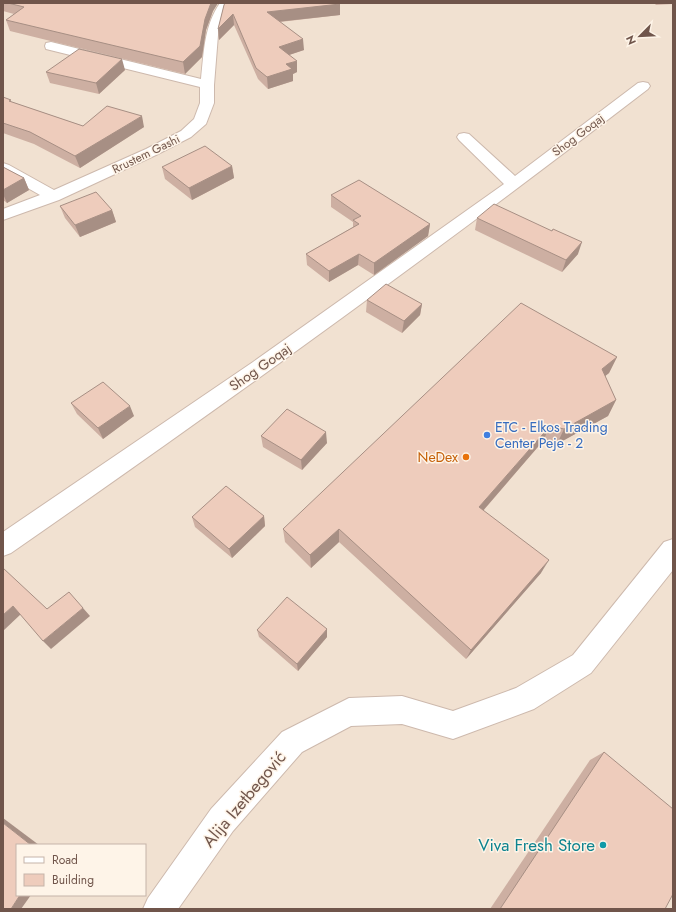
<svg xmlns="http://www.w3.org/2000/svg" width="676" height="912" font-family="Jost,sans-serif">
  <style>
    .residential { fill: #f1e1d1; fill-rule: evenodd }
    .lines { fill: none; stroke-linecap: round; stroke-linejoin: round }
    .minor-casing { stroke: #cdb9ad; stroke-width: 2 }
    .minor { fill: #fff; fill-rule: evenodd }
    .wall { fill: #cdafa2 }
    .shaded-wall { fill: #a78f84 }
    .building { fill: #eeccbc; stroke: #a78f84 }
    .shop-dot { fill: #3f7fe0; stroke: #fef4e8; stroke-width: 1.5 }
    .food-dot { fill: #e8710a; stroke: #fef4e8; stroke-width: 1.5 }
    .culture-dot { fill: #0f9aa8; stroke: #fef4e8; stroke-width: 1.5 }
    .labels { text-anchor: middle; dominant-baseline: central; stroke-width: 3; stroke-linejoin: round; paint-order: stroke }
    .far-street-label { font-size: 12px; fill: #70554b; stroke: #fef4e8 }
    .street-label { font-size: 14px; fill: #70554b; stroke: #fef4e8 }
    .shop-label { font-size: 14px; fill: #366cbe; stroke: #fef4e8; text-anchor: start }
    .food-label { font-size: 14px; fill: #c56008; stroke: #fef4e8; text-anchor: end }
    .near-street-label { font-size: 17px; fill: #70554b; stroke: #fef4e8 }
    .near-culture-label { font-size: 17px; fill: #0d838f; stroke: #fef4e8; text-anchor: end }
  </style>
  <rect width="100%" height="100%" fill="#faefe2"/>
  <path class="residential" d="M3,3H673V909H3ZM17,845H145V895H17Z"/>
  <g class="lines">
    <g class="minor-casing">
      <g id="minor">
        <path d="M220,3H232L224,15L218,35L214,85V103L206,124L191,137L156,155L59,200L3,220V209L40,195L3,174V163L9,165L54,190L146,149L181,131L194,119L200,103V87L46,49L45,46L46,43L51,42L201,79C204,52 204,26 220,3Z"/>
        <path d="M643,82L648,83L650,86L648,89C440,249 227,403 11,553L3,556V532L253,362L504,184L459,140L457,137L459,134L464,133L469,134L515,176L638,83Z"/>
        <path d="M673,539V570L591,673L534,709L453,739L402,724L351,726L302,752L233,831L178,909H143L148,898L211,809L282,732L349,698L402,696L453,711L516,688L573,655L664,542Z"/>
      </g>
    </g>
    <use href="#minor" class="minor"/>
  </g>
  <g class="wall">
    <path d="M3,3H218L213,11L206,30L202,57L185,74L10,31L6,20L14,14L3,11Z"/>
    <path d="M225,3L340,15L280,22L304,50L289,55L297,72L293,74V81L268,89L258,79L234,25L219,40L218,29Z"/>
    <path d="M654,3H673V4L656,5Z"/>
    <path d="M125,70L99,94L50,83L46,72Z"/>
    <path d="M3,97L12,102L83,126L144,127L80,168L34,144L3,133Z"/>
    <path d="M232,166L234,178L192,200L165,179L162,167Z"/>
    <path d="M3,167L24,178L29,190L7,203L3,200Z"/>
    <path d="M331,195L430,224L428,236L374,275L358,265L329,282L307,265L306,254L353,227V222L331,207Z"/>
    <path d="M60,206L112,210L116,222L80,237L65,218Z"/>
    <path d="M477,218L552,231L578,254L562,272L475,230Z"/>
    <path d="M367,300L422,304L420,315L402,333L366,312Z"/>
    <path d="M617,357L609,373L605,376L616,400L608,416L557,444L543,441L483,511L541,573L466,659L339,542L311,568L285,542L283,529Z"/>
    <path d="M71,403L134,416L103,439L77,414Z"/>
    <path d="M261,436L327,443L302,470L263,447Z"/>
    <path d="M264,516L265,526L232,558L195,527L192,517Z"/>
    <path d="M257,630L327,637L298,671L259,637Z"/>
    <path d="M604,752L665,909H490L590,760Z"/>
  </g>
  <g class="shaded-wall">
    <path d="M211,3H218L213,11L206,30L202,57L185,74L183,62L205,19Z"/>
    <path d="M340,3V15L267,23V12Z"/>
    <path d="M233,14L234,25L219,40L218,29Z"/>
    <path d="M303,39L304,50L280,58L279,47Z"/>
    <path d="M122,59L125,70L99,94L96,83Z"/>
    <path d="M297,61V72L293,74V81L268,89L267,77L286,64Z"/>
    <path d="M142,116L144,127L80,168L75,156Z"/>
    <path d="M232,166L234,178L192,200L189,188Z"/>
    <path d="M24,178L29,190L7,203L3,194V190Z"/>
    <path d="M112,210L116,222L80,237L75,225Z"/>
    <path d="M430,224L428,236L374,275V263Z"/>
    <path d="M582,242L578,254L562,272L566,260Z"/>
    <path d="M359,254L358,265L329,282V271Z"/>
    <path d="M422,304L420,315L402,333L404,321Z"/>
    <path d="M617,357L609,373L594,385L602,369Z"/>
    <path d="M616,400L608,416L557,444L564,429Z"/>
    <path d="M130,406L134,416L103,439L98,428Z"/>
    <path d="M550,426L543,441L474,521L479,507Z"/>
    <path d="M326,432L327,443L302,470L301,460Z"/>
    <path d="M264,516L265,526L232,558L229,549Z"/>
    <path d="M339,529V542L311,568L310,555Z"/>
    <path d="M549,560L541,573L466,659L471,650Z"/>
    <path d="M13,606L21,614L3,631V615Z"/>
    <path d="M83,608L90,616L51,649L43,641Z"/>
    <path d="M327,629V637L298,671L297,664Z"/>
    <path d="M3,818L39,845H31L3,823Z"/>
    <path d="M20,895H31L21,909H11Z"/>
  </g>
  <g class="building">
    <path d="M8,3H211L205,19L200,46L183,62L6,20L24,7Z"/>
    <path d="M225,3H340V4L267,12L303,39L279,47L297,61L286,64L292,69L267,77L256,68L233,14L218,29L224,5Z"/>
    <path d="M79,49L122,59L96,83L46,72Z"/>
    <path d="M3,97L11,100L9,101L83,126L107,106L142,116L75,156L30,132L3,123Z"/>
    <path d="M205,146L232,166L189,188L162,167Z"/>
    <path d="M3,167L24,178L3,190Z"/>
    <path d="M359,180L430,224L374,263L359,254L329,271L306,254L359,224L353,220L361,216L331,195Z"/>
    <path d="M96,192L112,210L75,225L60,206Z"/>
    <path d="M494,204L552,231L553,229L582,242L566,260L477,218Z"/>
    <path d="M386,284L422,304L404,321L367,300Z"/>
    <path d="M521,303L617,357L602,369L616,400L564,429L550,426L479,507L549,560L471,650L339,529L310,555L283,529Z"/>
    <path d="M103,382L130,406L98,428L71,403Z"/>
    <path d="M287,409L326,432L301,460L261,436Z"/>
    <path d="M226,486L264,516L229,549L192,517Z"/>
    <path d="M3,568L47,609L69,592L83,608L43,641L13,606L3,615Z"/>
    <path d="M287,597L327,629L297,664L257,630Z"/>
    <path d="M604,752L673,809V894L665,909H500Z"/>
    <path d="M3,823L31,845H17V895H20L11,909H3Z"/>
  </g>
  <circle class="shop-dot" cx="487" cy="435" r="4"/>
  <circle class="food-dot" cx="466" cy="457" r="4"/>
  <circle class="culture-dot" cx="603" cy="845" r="4"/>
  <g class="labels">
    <g class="far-street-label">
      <text transform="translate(578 135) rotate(-37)">Shog Goqaj</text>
      <text transform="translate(146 154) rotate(-26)">Rrustem Gashi</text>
    </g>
    <g class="street-label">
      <text transform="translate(260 367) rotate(-35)">Shog Goqaj</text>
    </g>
    <g class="shop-label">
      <text x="495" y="427">ETC - Elkos Trading<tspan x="495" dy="16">Center Peje - 2</tspan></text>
    </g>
    <g class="food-label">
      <text x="458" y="457">NeDex</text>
    </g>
    <g class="near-street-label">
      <text transform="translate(244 799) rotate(-50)">Alija Izetbegović</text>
    </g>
    <g class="near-culture-label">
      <text x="595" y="845">Viva Fresh Store</text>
    </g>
  </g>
  <rect width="676" height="912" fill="none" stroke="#70554b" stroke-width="8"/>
  <rect x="16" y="844" width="130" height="52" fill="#fef4e8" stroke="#c5b4a9"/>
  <rect x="24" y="857" width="20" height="6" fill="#ffffff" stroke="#c5b4a9"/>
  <text x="52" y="864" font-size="12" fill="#70554b">Road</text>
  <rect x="24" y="874" width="20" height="12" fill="#eeccbc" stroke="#c5b4a9"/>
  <text x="52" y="884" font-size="12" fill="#70554b">Building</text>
  <g transform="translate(640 36) rotate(246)" stroke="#fef4e8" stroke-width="3" paint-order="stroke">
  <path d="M0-3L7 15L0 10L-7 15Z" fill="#70554b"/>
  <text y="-6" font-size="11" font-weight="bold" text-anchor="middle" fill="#70554b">N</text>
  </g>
</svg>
